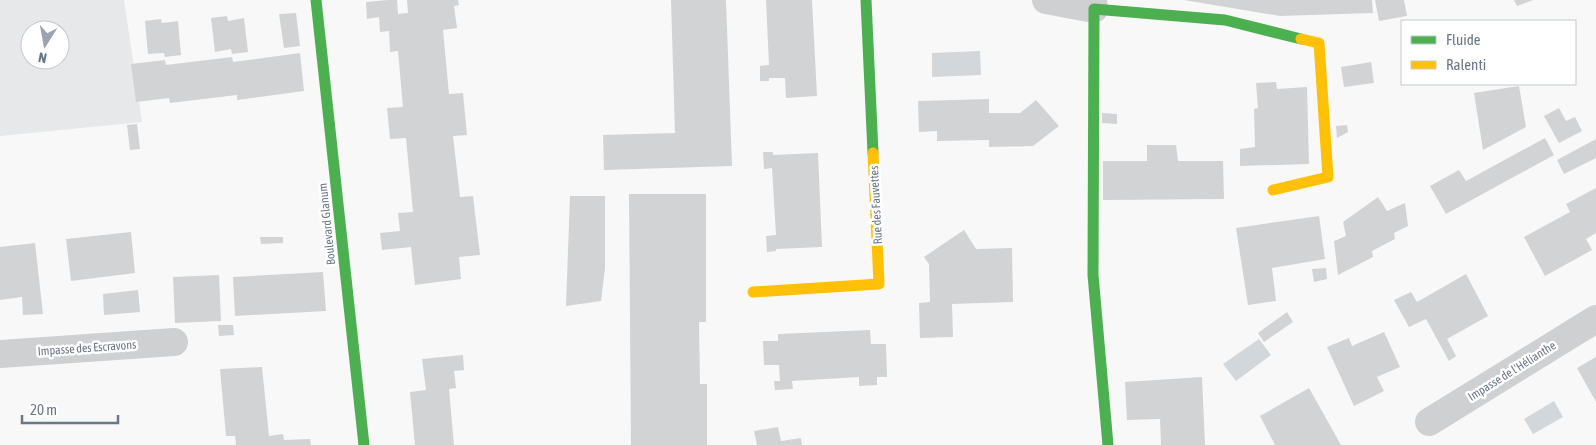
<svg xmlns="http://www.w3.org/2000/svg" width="1596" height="445" font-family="'Asap Condensed',sans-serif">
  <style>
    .built { fill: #e7e8e9; fill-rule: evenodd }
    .water { fill: #d1d7db }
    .building { fill: #d2d3d4 }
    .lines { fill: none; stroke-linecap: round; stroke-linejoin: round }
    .street { stroke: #ced0d1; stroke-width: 28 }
    .fast { stroke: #4caf50; stroke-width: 11 }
    .slow { stroke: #ffc107; stroke-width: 11 }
    .labels { text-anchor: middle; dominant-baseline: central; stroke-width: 5; stroke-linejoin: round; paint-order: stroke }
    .street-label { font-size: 12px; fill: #687888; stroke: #fff }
  </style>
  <rect width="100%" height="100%" fill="#f8f8f8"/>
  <path class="built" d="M0,0H124L142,122L0,136ZM30,30H60V60H30Z"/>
  <g class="water">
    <path d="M980,51L981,75L932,77V53Z"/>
    <path d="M1259,339L1271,355L1236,381L1223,364Z"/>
    <path d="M1554,401L1563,417L1533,434L1524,419Z"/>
  </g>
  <g class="building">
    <path d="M388,0H397L398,14L408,13L407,0H458L459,5L454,6L457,28L443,30L449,94L463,93L467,135L453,136L460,197L473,196L480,255L459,257L461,279L415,285L411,247L382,250L380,233L400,231L398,213L413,212L406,138L390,139L387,108L403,107L398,51L390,52L389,31L380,32L379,17L367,19L366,2Z"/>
    <path d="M671,0H726L732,166L604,170L603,135L675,133Z"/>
    <path d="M766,0H812L817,96L786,98L785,78H769V81H760V66L769,65Z"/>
    <path d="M1184,0H1372L1373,13L1280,16Z"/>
    <path d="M1375,0H1404L1407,16L1379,21Z"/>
    <path d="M1514,0H1533L1517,6Z"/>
    <path d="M296,13L300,46L284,48L279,14Z"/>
    <path d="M227,16L228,21L244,18L248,52L232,54L231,49L215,52L211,18Z"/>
    <path d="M161,19L162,23L178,21L181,55L165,57L164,53L148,54L145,21Z"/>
    <path d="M300,53L304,91L237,100V95L170,103L169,98L136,102L131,64L165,60L166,65L232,57L233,62Z"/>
    <path d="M1371,62L1374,83L1344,87L1341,67Z"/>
    <path d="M1276,82L1277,89L1307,87L1309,164L1240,166V149L1255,147L1254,109L1258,108L1256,83Z"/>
    <path d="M1519,86L1526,127L1483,150L1474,93Z"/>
    <path d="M989,99V113H1020L1036,100L1059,126L1033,146L989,147V140L937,141V131L919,132L918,101Z"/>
    <path d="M1559,108L1566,121L1575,117L1582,131L1559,143L1544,116Z"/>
    <path d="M1102,113L1117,114V124L1102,123Z"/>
    <path d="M137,124L140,149L130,150L127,125Z"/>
    <path d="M1347,125L1348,132L1337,138L1336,126Z"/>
    <path d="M1545,138L1554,155L1446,214L1430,186L1459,170L1466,181Z"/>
    <path d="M1596,139V158L1564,174L1557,160Z"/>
    <path d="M1147,145H1176L1178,161H1223L1224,199L1103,200V161H1147Z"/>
    <path d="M763,152H773V155L818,153L822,247L776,249V251L767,252L766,236L776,235L772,168L764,169Z"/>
    <path d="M1596,188V233L1586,239L1592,250L1545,276L1524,237L1570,212L1566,204Z"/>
    <path d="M629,194H706V322H699L700,384H707V445H631Z"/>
    <path d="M570,196H605V268L601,301L566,306Z"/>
    <path d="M1378,197L1387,211L1405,203L1408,226L1394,233L1395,239L1372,251L1373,257L1338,275L1334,241L1346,236L1343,222Z"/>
    <path d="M1319,216L1325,259L1272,268L1276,301L1248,305L1236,228Z"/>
    <path d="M964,230L976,249L1012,248L1013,302L952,304L953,337L920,338L919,303L930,302L929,264L924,257Z"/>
    <path d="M131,232L135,273L71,281L66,239Z"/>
    <path d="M260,237H283V243L261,244Z"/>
    <path d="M35,243L43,314L23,315L22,297L0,300V247Z"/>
    <path d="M1326,268L1327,279L1314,282L1312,269Z"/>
    <path d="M323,272L326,311L235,316L233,277Z"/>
    <path d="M1466,274L1488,316L1447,339L1456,356L1449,361L1426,319L1409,327L1394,300L1411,292L1417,302Z"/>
    <path d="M219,275L221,321L175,323L173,277Z"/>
    <path d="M138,290L140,312L104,315L103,294Z"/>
    <path d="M1287,312L1293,322L1264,342L1258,333Z"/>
    <path d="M218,325H233L234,335L219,336Z"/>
    <path d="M870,330L871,344H886L887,377H877V385L859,386V377L792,381L793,389L775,390L774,381H780L779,365H764L763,341H778V334Z"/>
    <path d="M1384,332L1400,367L1377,377L1384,391L1354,406L1327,347L1349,338L1352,346Z"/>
    <path d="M463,355L464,370L454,371L456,388L449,389L454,445H415L410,392L426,390L422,359Z"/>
    <path d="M1596,357V402L1577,368Z"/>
    <path d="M262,367L269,436L283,434L284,440L310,439L311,445H236L235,436H226L220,369Z"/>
    <path d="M1202,377L1205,445H1161L1160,419L1127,420L1125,382Z"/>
    <path d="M1309,388L1341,445H1275L1260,416Z"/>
    <path d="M778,427L781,441L801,438L802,445H757L754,431Z"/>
  </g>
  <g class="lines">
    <g class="street">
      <path d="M1046,0L1094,9L1093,0"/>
      <path d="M0,354L174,342"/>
      <path d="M1429,422L1596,319"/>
    </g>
    <g class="fast">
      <path d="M316,0L364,445"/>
      <path d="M866,0L873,153"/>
      <path d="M1108,445L1093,275L1094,9L1225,20L1301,39"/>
    </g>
    <g class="slow">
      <path d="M1273,190L1328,177L1319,43L1301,39"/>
      <path d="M753,292L879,284L873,153"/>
    </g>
  </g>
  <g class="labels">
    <g class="street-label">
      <text transform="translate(876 205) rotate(-93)">Rue des Fauvettes</text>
      <text transform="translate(327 224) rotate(-96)">Boulevard Glanum</text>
      <text transform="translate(87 348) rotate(-4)">Impasse des Escravons</text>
      <text transform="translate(1512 371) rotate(-32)">Impasse de l'Hélianthe</text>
    </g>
  </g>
  <rect x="1401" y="20" width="175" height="65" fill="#ffffff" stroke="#c3c9cf"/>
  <rect x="1411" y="36" width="25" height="8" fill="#4caf50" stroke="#c3c9cf"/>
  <text x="1446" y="45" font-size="15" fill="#687888">Fluide</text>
  <rect x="1411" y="61" width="25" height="8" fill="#ffc107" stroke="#c3c9cf"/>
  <text x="1446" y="70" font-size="15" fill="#687888">Ralenti</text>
  <g transform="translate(45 45) rotate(191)"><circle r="24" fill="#ffffff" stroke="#c3c9cf"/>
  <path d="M0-4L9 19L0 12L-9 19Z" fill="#9aa5af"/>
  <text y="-8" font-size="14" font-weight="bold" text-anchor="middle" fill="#687888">N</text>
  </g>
  <path d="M22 415v8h96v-8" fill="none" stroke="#687888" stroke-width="2.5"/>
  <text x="30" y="415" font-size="15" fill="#687888" stroke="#ffffff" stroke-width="4" paint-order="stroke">20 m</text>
</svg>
